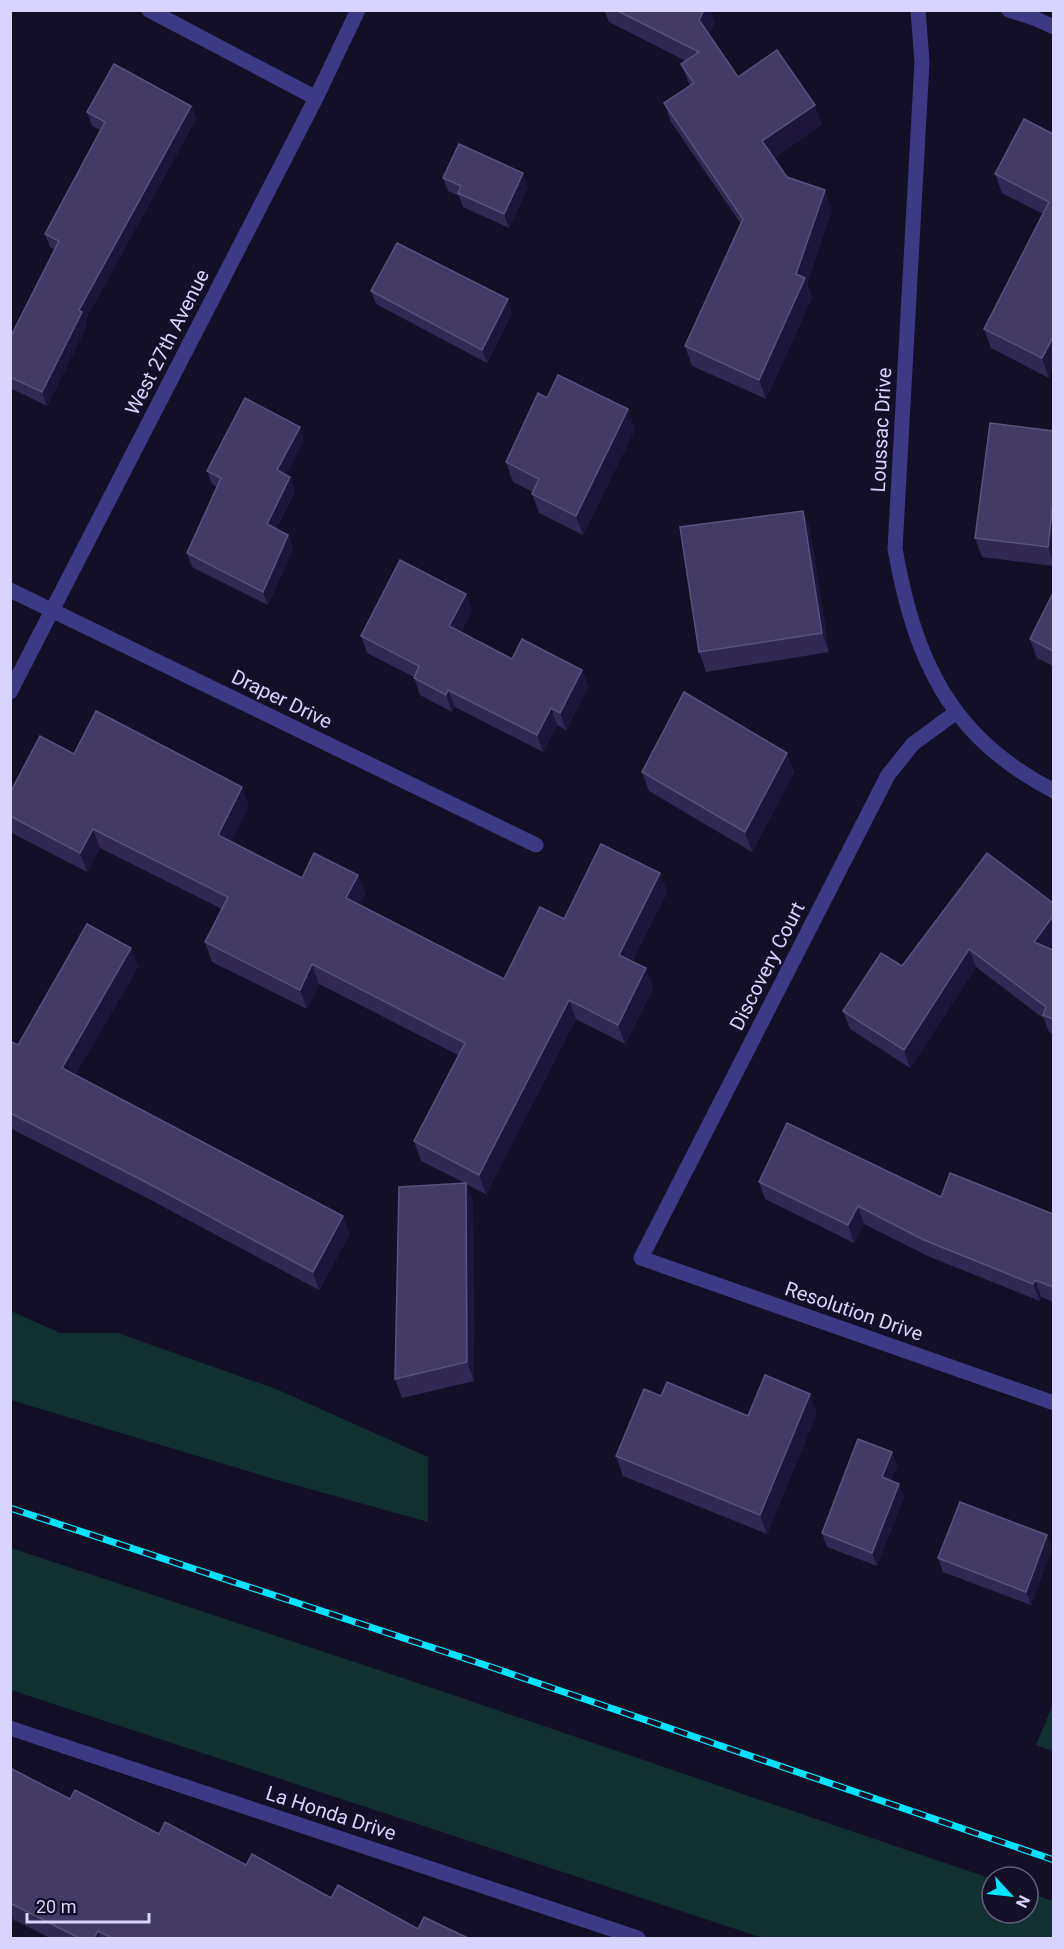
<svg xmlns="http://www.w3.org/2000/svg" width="1064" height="1949" font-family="Roboto,sans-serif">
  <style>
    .green { fill: #12302f }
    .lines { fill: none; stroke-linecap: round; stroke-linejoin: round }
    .street { stroke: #3d3a85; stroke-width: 15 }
    .rail-casing { stroke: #00e5ff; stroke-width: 7 }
    .rail { stroke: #130f26; stroke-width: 4.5; stroke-dasharray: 14; stroke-linecap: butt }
    .wall { fill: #312854 }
    .shaded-wall { fill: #1d163a }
    .building { fill: #433a66; stroke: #5a527e; stroke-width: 1.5 }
    .labels { text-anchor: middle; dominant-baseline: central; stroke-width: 4.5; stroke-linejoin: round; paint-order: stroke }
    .street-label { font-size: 20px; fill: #d9d4ff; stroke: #130f26 }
  </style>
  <rect width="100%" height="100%" fill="#130f26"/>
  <g class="green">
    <path d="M11,1311L60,1333H118L276,1389L428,1457V1522L274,1479L11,1400Z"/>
    <path d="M11,1548L400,1677L992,1879V1913H1028V1892L1053,1901V1938H763L11,1690Z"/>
    <path d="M1053,1704V1751L1036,1745Z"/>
  </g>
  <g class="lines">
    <g class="street">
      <path d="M149,10L316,98"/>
      <path d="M918,10L922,62L895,549C915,660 949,737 1054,791"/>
      <path d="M1009,10L1034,18L1054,27"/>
      <path d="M10,590L536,845"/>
      <path d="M10,692L316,98L358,10"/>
      <path d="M955,713L913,744L888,775L641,1258L1054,1403"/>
      <path d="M10,1728L638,1938"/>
    </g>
    <g class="rail-casing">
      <path id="rail" d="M10,1508L491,1667L1054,1860"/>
    </g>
    <use href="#rail" class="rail"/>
  </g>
  <g class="wall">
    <path d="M604,10H710L715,23L709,34L738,77L822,124L774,158L787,177L832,210L807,283L812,298L766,399L692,366L685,346L741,224L671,122L664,103L690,86L681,64L686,61L609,22Z"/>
    <path d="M191,106L196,119L85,320L87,325L47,406L10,388V338L55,250L50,247L45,234L100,130L92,126L87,112Z"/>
    <path d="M1053,134L1049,378L991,348L984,329L1043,214L1002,193L995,174Z"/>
    <path d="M443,178L528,187L509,228L463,207L459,196L448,191Z"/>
    <path d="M371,291L512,313L487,363L376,304Z"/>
    <path d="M547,398L635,429L583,535L539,513L532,494L533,492L513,482L506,462Z"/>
    <path d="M1053,431V566L982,557L975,538Z"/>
    <path d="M304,440L286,475L290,477L295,491L276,529L288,535L293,549L268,605L192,567L187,553L217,487L212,484L207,471Z"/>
    <path d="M803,511L810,530L829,652L706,672L699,652Z"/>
    <path d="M1053,593V666L1037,658L1030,639Z"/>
    <path d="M466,594L472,611L461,632L512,659L582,670L588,687L566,730L557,725L543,752L455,707L452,712L420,695L414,677L367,653L361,636Z"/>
    <path d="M787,753L794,772L752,852L649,791L642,772Z"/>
    <path d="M74,754L249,806L231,842L302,878L358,875L365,894L359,905L504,979L564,919L660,873L667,893L632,961L646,968L653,988L625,1044L576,1019L486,1194L466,1184L473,1203L474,1381L402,1398L395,1379L465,1183L421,1161L414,1141L458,1055L319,984L307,1009L212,962L205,942L222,909L100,848L87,872L10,832V793Z"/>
    <path d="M987,853L1049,948L1053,950V1034L1049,1032L1044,1019L976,967L910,1068L850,1029L843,1011L902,966Z"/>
    <path d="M131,948L138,967L75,1075L343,1216L349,1235L319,1290L147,1198L10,1128V1041L18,1045Z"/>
    <path d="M759,1182L941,1197L1053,1214V1302L1041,1297L1040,1301L930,1257L864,1224L854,1243L765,1199Z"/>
    <path d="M661,1396L748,1416L817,1413L767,1534L623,1476L616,1456Z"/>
    <path d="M892,1452L897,1466L891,1481L904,1497L877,1566L827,1547L822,1533Z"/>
    <path d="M1052,1548L1031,1605L943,1572L938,1558Z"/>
    <path d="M10,1768L70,1799L159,1834L246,1865L331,1898L418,1929L468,1938H50L14,1920L11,1926Z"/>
  </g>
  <g class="shaded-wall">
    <path d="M704,10H710L715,23L706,39L699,20Z"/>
    <path d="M815,105L822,124L769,161L762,141Z"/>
    <path d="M191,106L196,119L85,320L87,325L47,406L42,392L79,310Z"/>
    <path d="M523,173L528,187L509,228L504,214Z"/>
    <path d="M825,190L832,210L807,283L812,298L766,399L759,380L796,274Z"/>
    <path d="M508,299L512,313L487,363L482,350Z"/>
    <path d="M1053,337V369L1049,378L1042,358Z"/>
    <path d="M628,409L635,429L583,535L576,516Z"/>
    <path d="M300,427L304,440L282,483L277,470Z"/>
    <path d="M290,477L295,491L271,538L267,524Z"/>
    <path d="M1053,502V563L1048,547Z"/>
    <path d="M803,511L810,530L829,652L822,633Z"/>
    <path d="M288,535L293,549L268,605L263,592Z"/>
    <path d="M466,594L472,611L455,643L449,626Z"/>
    <path d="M582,670L588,687L566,730L560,713Z"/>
    <path d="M448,690L455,707L452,712L446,695Z"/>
    <path d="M551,708L557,725L543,752L537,735Z"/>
    <path d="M787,753L794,772L752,852L745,832Z"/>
    <path d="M242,787L249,806L225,855L218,835Z"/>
    <path d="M93,829L100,848L87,872L80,853Z"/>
    <path d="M660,873L667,893L626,974L619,955Z"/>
    <path d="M358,875L365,894L353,917L346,898Z"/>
    <path d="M1053,916V942L1040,959L1034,942Z"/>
    <path d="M131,948L138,967L69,1086L62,1068Z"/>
    <path d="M969,949L976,967L910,1068L904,1050Z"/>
    <path d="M312,964L319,984L307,1009L300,990Z"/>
    <path d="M646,968L653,988L625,1044L618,1025Z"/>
    <path d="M569,1000L576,1019L486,1194L479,1175Z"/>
    <path d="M466,1183L473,1203L474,1381L467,1362Z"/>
    <path d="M858,1206L864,1224L854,1243L848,1225Z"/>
    <path d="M343,1216L349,1235L319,1290L313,1272Z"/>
    <path d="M1035,1280L1041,1297L1040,1301L1033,1284Z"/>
    <path d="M810,1394L817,1413L767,1534L760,1515Z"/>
    <path d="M892,1452L897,1466L887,1491L882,1477Z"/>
    <path d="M899,1484L904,1497L877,1566L872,1553Z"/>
    <path d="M1047,1535L1052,1548L1031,1605L1026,1592Z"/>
    <path d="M10,1909L14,1920L11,1926L10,1924Z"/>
    <path d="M98,1931L100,1938H94Z"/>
  </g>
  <g class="building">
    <path d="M616,10H704L699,20L738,77L777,50L815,105L762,141L787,177L825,190L796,274L805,278L759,380L685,346L743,219L664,103L694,83L681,64L699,52Z"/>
    <path d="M114,64L191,106L79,310L82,312L42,392L10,377V338L59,241L45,234L105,122L87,112Z"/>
    <path d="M1024,119L1053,134V337L1042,358L984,329L1049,202L995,174Z"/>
    <path d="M459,144L523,173L504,214L458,193L461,186L443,178Z"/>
    <path d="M397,243L508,299L482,350L371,291Z"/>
    <path d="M558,375L628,409L576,516L532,494L539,479L506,462L538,393L547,398Z"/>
    <path d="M245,398L300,427L277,470L290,477L267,524L288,535L263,592L187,553L221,478L207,471Z"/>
    <path d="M990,423L1053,431V502L1048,547L975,538Z"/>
    <path d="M803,511L822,633L699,652L680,527Z"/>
    <path d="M400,560L466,594L449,626L512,659L522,639L582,670L560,713L551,708L537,735L448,690L446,695L414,678L419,666L361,636Z"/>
    <path d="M1053,593V651L1030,639Z"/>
    <path d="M684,692L787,753L745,832L642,772Z"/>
    <path d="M96,711L242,787L218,835L302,878L314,853L358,875L346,898L504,979L540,907L564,919L601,844L660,873L619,955L646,968L618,1025L569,1000L479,1175L414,1141L465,1043L312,964L300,990L205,942L228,897L93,829L80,853L10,816V793L40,736L74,754Z"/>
    <path d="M987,853L1053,903V916L1034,942L1053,950V1019L1043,1015L1046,1007L969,949L904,1050L843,1011L881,953L902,966Z"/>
    <path d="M87,924L131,948L62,1068L343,1216L313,1272L140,1179L10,1113V1041L18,1045Z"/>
    <path d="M787,1123L941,1197L950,1173L1053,1214V1287L1035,1280L1033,1284L924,1240L858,1206L848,1225L759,1182Z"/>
    <path d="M466,1183L467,1362L395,1379L399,1187Z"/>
    <path d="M765,1375L810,1394L760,1515L616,1456L644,1389L661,1396L667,1382L748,1416Z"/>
    <path d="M858,1439L892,1452L882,1477L899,1484L872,1553L822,1533Z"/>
    <path d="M960,1502L1047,1535L1026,1592L938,1558Z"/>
    <path d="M10,1768L70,1799L75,1790L159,1834L165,1822L246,1865L252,1854L331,1898L338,1885L418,1929L424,1917L468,1938H112L98,1931L94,1938H79L10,1903Z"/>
  </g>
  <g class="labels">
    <g class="street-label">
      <text transform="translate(167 342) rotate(-63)">West 27th Avenue</text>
      <text transform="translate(881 430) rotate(-87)">Loussac Drive</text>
      <text transform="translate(282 699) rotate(26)">Draper Drive</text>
      <text transform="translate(767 966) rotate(-63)">Discovery Court</text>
      <text transform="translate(854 1311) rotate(19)">Resolution Drive</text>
      <text transform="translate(331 1813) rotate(18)">La Honda Drive</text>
    </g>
  </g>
  <rect width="1064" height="1949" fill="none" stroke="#d9d4ff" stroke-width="24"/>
  <g transform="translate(1010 1895) rotate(117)"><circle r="28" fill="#130f26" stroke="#625e7d" stroke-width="1.5"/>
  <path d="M0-4.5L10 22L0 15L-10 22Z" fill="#00e5ff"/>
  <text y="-9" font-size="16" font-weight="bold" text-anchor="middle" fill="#d9d4ff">N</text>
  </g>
  <path d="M27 1913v9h122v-9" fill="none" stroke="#d9d4ff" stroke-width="3"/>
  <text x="36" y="1913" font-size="18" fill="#d9d4ff" stroke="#130f26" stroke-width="4.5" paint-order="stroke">20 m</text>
</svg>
